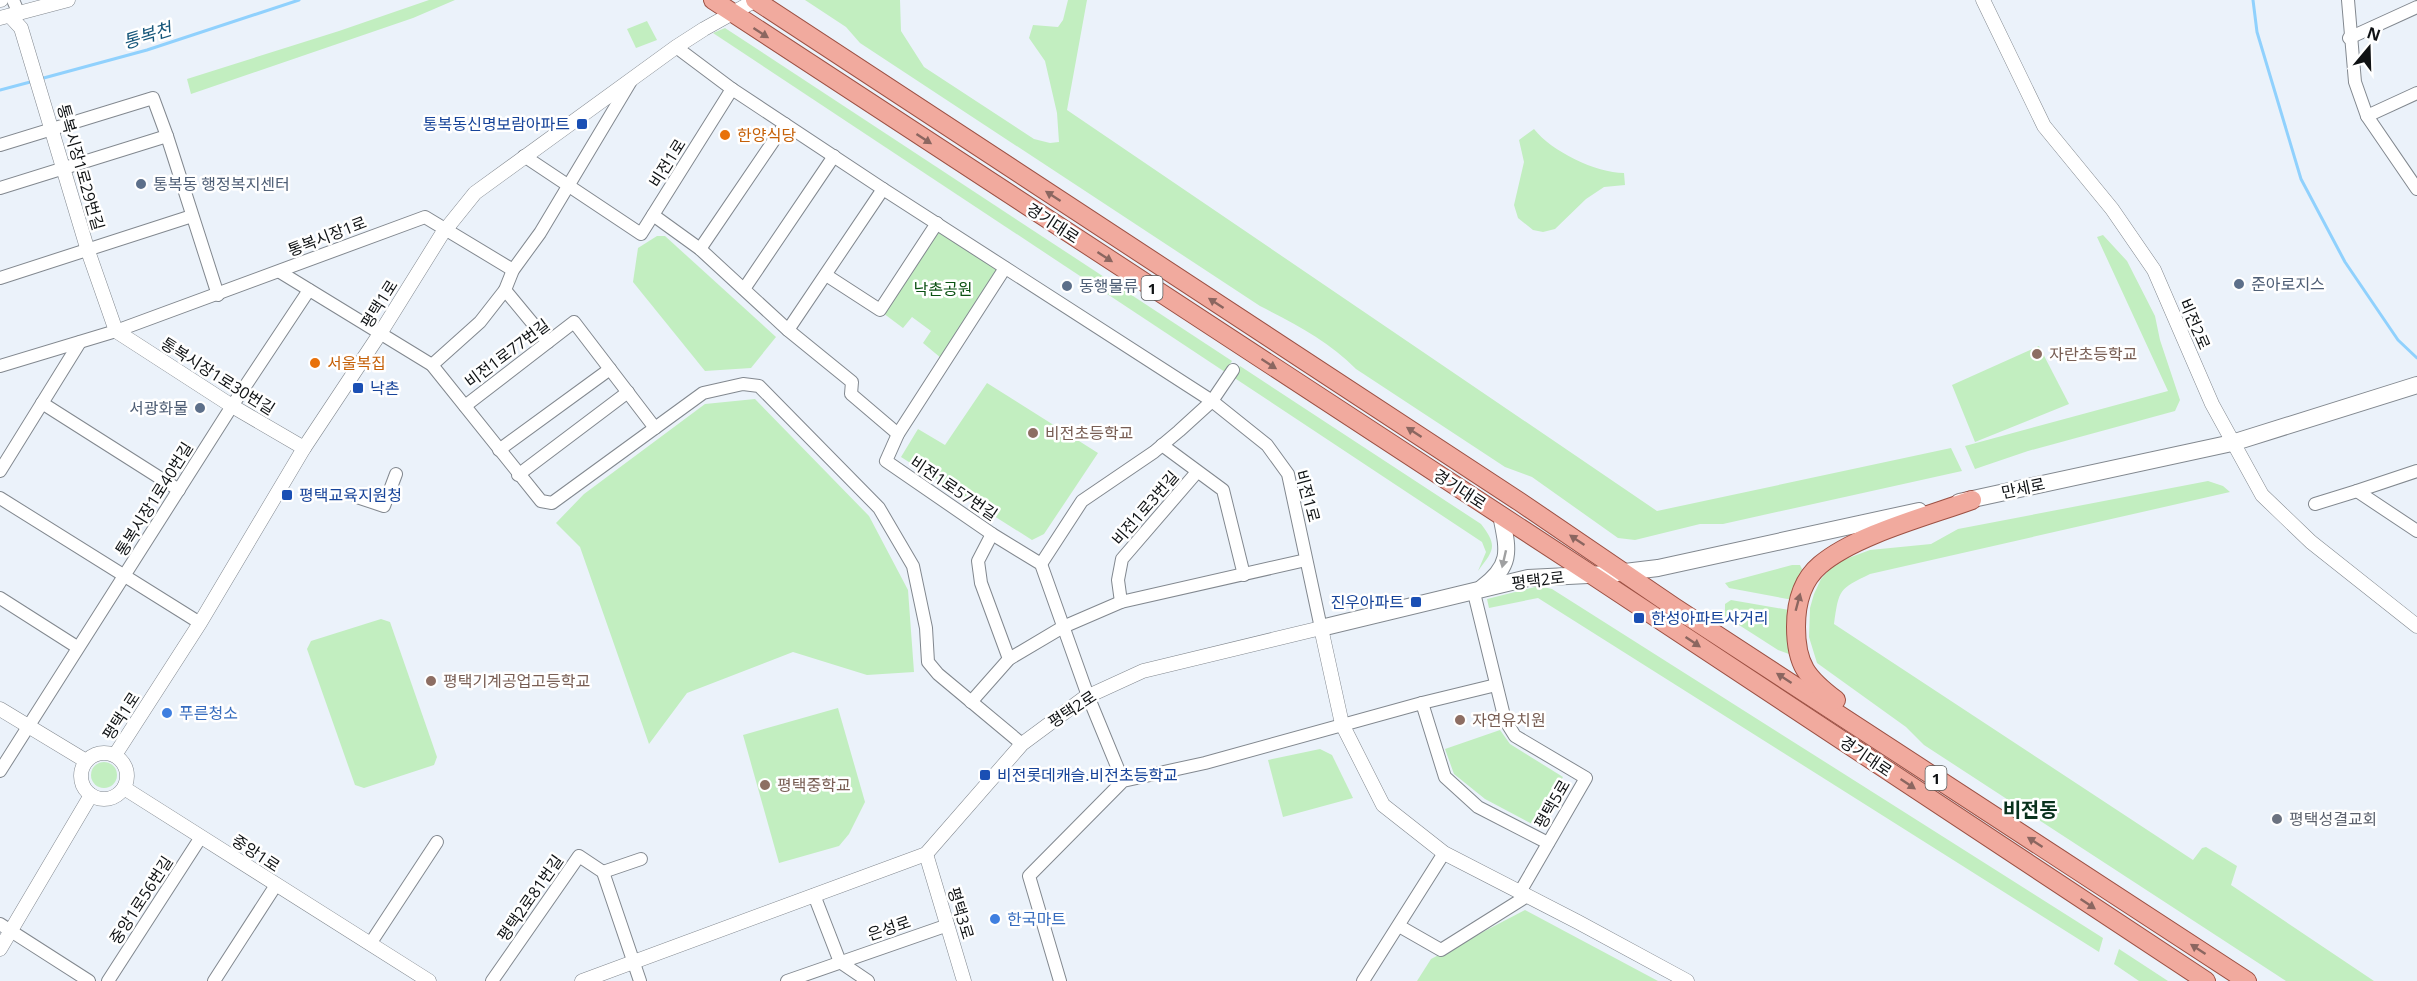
<svg xmlns="http://www.w3.org/2000/svg" width="2417" height="981" font-family="'Open Sans','Noto Sans KR',sans-serif">
  <style>
    .green { fill: #c2eec0 }
    .lines { fill: none; stroke-linecap: round; stroke-linejoin: round }
    .stream { stroke: #90d1fd; stroke-width: 3 }
    .minor-casing { stroke: #82888f; stroke-width: 14 }
    .tertiary-casing { stroke: #82888f; stroke-width: 15 }
    .secondary-casing { stroke: #82888f; stroke-width: 18 }
    .primary-casing { stroke: #9c5043; stroke-width: 20 }
    .minor { stroke: #fff; stroke-width: 12 }
    .tertiary { stroke: #fff; stroke-width: 14 }
    .secondary { stroke: #fff; stroke-width: 16 }
    .primary { stroke: #f1aa9e; stroke-width: 18 }
    .oneway { fill: #8b6660 }
    .oneway2 { fill: #9fa0a1 }
    .transit-dot { fill: #1a4fb4; stroke: #fff; stroke-width: 2 }
    .food-dot { fill: #e8710a; stroke: #fff; stroke-width: 2 }
    .service-dot { fill: #5c6f8a; stroke: #fff; stroke-width: 2 }
    .education-dot { fill: #8d6e63; stroke: #fff; stroke-width: 2 }
    .shop-dot { fill: #3f7fe0; stroke: #fff; stroke-width: 2 }
    .worship-dot { fill: #6b7280; stroke: #fff; stroke-width: 2 }
    .labels { text-anchor: middle; dominant-baseline: central; stroke-width: 5; stroke-linejoin: round; paint-order: stroke }
    .shield { fill: #fff; stroke: #57595a; stroke-width: 1.5 }
    .shield-label { font-size: 15px; font-weight: bold; fill: #0f1214 }
    .transit-label { font-size: 16px; fill: #164399; stroke: #fff; text-anchor: start }
    .food-label { font-size: 16px; fill: #c56008; stroke: #fff; text-anchor: start }
    .street-label { font-size: 16px; fill: #0f1214; stroke: #fff }
    .service-label { font-size: 16px; fill: #4e5e75; stroke: #fff; text-anchor: start }
    .park-label { font-size: 16px; fill: #095011; stroke: #fff }
    .education-label { font-size: 16px; fill: #785e54; stroke: #fff; text-anchor: start }
    .shop-label { font-size: 16px; fill: #366cbe; stroke: #fff; text-anchor: start }
    .worship-label { font-size: 16px; fill: #5b616d; stroke: #fff; text-anchor: start }
    .water-label { font-size: 18px; font-style: italic; fill: #15567a; stroke: #fff }
    .quarter-label { font-size: 20px; font-weight: bold; fill: #09321d; stroke: #fff }
  </style>
  <rect width="100%" height="100%" fill="#ebf2fa"/>
  <g class="green">
    <path d="M429,0H455L413,18L191,94L187,79L339,31Z"/>
    <path d="M805,0H900L901,31L924,67L1034,139L1050,143L1059,142L1057,113L1045,61L1029,38L1033,25L1058,27L1063,20L1068,0H1087L1067,110L1657,511L1951,448L1962,471L1723,524H1700L1635,540L1618,538L1532,477L1505,467L1356,369C1329,341 1295,324 1260,306L860,43L846,27Z"/>
    <path d="M647,21L657,40L636,48L627,29Z"/>
    <path d="M725,28L1232,361L1225,372L713,33Z"/>
    <path d="M1534,129C1551,151 1596,173 1624,173L1625,185L1604,187L1586,199L1555,229L1543,232L1533,230L1518,218L1514,205L1524,162L1519,140Z"/>
    <path d="M943,232L998,268V273L941,358L923,343L931,331L912,317L903,328L883,313L934,233Z"/>
    <path d="M2103,235L2127,261L2155,316L2160,340L2180,400L2175,411L2028,451L1975,469L1965,446L2168,391L2097,237Z"/>
    <path d="M657,236H665L776,337L751,368L705,371L633,282L638,248Z"/>
    <path d="M2039,346L2069,404L1975,442L1952,385Z"/>
    <path d="M1240,366L1481,524C1498,546 1494,550 1478,571L1486,552L1482,542L1233,377Z"/>
    <path d="M987,383L1098,453L1044,534L1032,540L901,457L918,429L945,445Z"/>
    <path d="M755,399L869,516L908,590L914,672L867,675L793,652L687,693L649,744L580,547L556,523L584,494L705,404Z"/>
    <path d="M2208,481L2223,486L2230,492L1870,574C1839,589 1839,589 1834,624L2193,860L2202,848L2206,847L2237,866L2231,885L2374,981H2286L1924,745L1906,727L1817,663L1809,637L1810,608L1814,594L1821,579L1835,563L1870,550L1931,544L1958,529Z"/>
    <path d="M1792,565H1800L1802,569L1794,590L1793,600L1729,588L1725,583Z"/>
    <path d="M1539,586L1552,589L2103,938L2099,952L1538,598L1489,608L1487,599Z"/>
    <path d="M1731,600L1789,610L1792,647L1789,654L1778,650L1725,616V604Z"/>
    <path d="M381,619L390,622L437,757L434,765L364,788L355,785L307,649L311,641Z"/>
    <path d="M838,708L865,802L849,834L839,846L779,863L743,735Z"/>
    <path d="M1500,730L1510,744L1563,777L1534,825L1485,799L1454,774L1445,749Z"/>
    <path d="M1320,749L1332,755L1353,798L1283,817L1268,760Z"/>
    <circle cx="104" cy="775" r="13"/>
    <path d="M1525,910L1658,981H1417L1431,959Z"/>
    <path d="M2119,949L2168,981H2139L2114,964Z"/>
  </g>
  <g class="lines">
    <g class="stream">
      <path d="M2253,0L2257,32L2301,179L2345,262L2398,340L2417,358"/>
      <path d="M40,79L147,50L299,0"/>
      <path d="M0,90L34,81"/>
    </g>
    <g class="minor-casing">
      <g id="minor">
        <path d="M13,0L19,14"/>
        <path d="M2348,0L2355,82L2367,116L2417,189"/>
        <path d="M2349,38L2417,7"/>
        <path d="M676,47L732,89L883,189L1212,401L1267,445L1288,474L1321,628"/>
        <path d="M2367,116L2417,93"/>
        <path d="M167,136L218,295"/>
        <path d="M0,145L153,98L167,136L0,188"/>
        <path d="M524,156L641,234L732,89"/>
        <path d="M653,215L700,249L788,330L852,382L851,394L898,434"/>
        <path d="M700,249L785,124"/>
        <path d="M1005,268L898,434L886,461L992,534L1041,564L1088,696L1123,781"/>
        <path d="M280,272L432,365L541,501L552,503L703,393L743,384L759,386L879,508L913,566L926,628L928,662L938,674L1022,744"/>
        <path d="M826,275L880,310L937,223"/>
        <path d="M0,278L192,216"/>
        <path d="M744,289L834,156"/>
        <path d="M505,290L548,342"/>
        <path d="M788,330L883,189"/>
        <path d="M432,365L480,322L505,290L513,270L540,233L631,81"/>
        <path d="M0,366L116,331L425,217L513,270"/>
        <path d="M42,403L179,490"/>
        <path d="M465,406L574,322L655,428"/>
        <path d="M1162,445L1223,490L1244,575"/>
        <path d="M499,450L610,369"/>
        <path d="M0,471L80,342"/>
        <path d="M2417,471L2357,491L2417,531"/>
        <path d="M518,475L628,392"/>
        <path d="M357,497L384,506L396,474"/>
        <path d="M0,498L200,623"/>
        <path d="M2315,504L2357,491"/>
        <path d="M992,534L978,561L981,583L1009,659"/>
        <path d="M1041,564L1082,501L1154,452L1179,431L1212,401L1233,370"/>
        <path d="M1474,593L1505,720L1515,736L1586,778L1520,892"/>
        <path d="M0,598L77,647"/>
        <path d="M1121,602L1118,580L1122,559L1197,472"/>
        <path d="M971,702L1009,659L1063,627L1121,602L1306,560"/>
        <path d="M1422,703L1445,777L1478,807L1548,843"/>
        <path d="M0,771L232,406L309,290"/>
        <path d="M603,872L641,859"/>
        <path d="M814,895L840,962L868,981"/>
        <path d="M0,924L89,981"/>
        <path d="M1399,926L1441,950L1527,896"/>
        <path d="M370,944L437,842"/>
        <path d="M108,981L201,837"/>
        <path d="M214,981L276,885"/>
        <path d="M492,981L579,856L603,872L640,981"/>
        <path d="M787,981L948,925"/>
        <path d="M1060,981L1029,876L1123,781L1205,763L1422,703L1496,685"/>
        <path d="M1363,981L1444,853"/>
      </g>
    </g>
    <g class="tertiary-casing">
      <g id="tertiary">
        <path d="M0,0H1"/>
        <path d="M1983,0L2044,126L2112,209L2154,270L2212,404L2262,495L2311,542L2417,626"/>
        <path d="M10,16L21,28L88,251L116,331L232,406L304,448"/>
        <path d="M0,18L68,0"/>
        <path d="M0,709L86,761"/>
        <circle cx="104" cy="776" r="23"/>
        <path d="M115,755L200,623L304,448L381,332L442,234L475,193L676,47L704,29L756,0"/>
        <path d="M124,788L429,981"/>
        <path d="M926,854L964,981"/>
        <path d="M0,949L91,795"/>
        <path d="M582,981L926,854L1022,744L1084,698L1143,671L1321,628L1342,724L1383,805L1444,853L1578,922L1687,981"/>
      </g>
    </g>
    <g class="secondary-casing">
      <g id="secondary">
        <path d="M1959,502L2232,443L2417,385"/>
        <path d="M1482,588C1513,565 1508,550 1501,515"/>
        <path d="M1321,628L1528,578L1608,574L1658,568L1919,511"/>
      </g>
    </g>
    <g class="primary-casing">
      <g id="primary">
        <path d="M713,0L1592,575L2206,981"/>
        <path d="M755,0L1520,502L1674,607L2247,981"/>
        <path d="M1836,700C1807,678 1796,665 1796,627C1796,604 1801,581 1820,565C1855,535 1928,516 1972,500"/>
      </g>
    </g>
    <use href="#minor" class="minor"/>
    <use href="#tertiary" class="tertiary"/>
    <use href="#secondary" class="secondary"/>
    <use href="#primary" class="primary"/>
  </g>
  <defs><path id="oneway-solid" d="M-6-.8H1V-3.2L6.5 0L1 3.2V.8H-6Z" transform="scale(1.5)"/></defs>
  <g class="oneway">
    <use href="#oneway-solid" transform="translate(761 33) rotate(33)"/>
    <use href="#oneway-solid" transform="translate(924 139) rotate(33)"/>
    <use href="#oneway-solid" transform="translate(1053 196) rotate(-147)"/>
    <use href="#oneway-solid" transform="translate(1105 257) rotate(33)"/>
    <use href="#oneway-solid" transform="translate(1216 303) rotate(-147)"/>
    <use href="#oneway-solid" transform="translate(1269 364) rotate(33)"/>
    <use href="#oneway-solid" transform="translate(1414 432) rotate(-147)"/>
    <use href="#oneway-solid" transform="translate(1577 540) rotate(-146)"/>
    <use href="#oneway-solid" transform="translate(1798 602) rotate(-75)"/>
    <use href="#oneway-solid" transform="translate(1693 642) rotate(34)"/>
    <use href="#oneway-solid" transform="translate(1784 678) rotate(-147)"/>
    <use href="#oneway-solid" transform="translate(1908 784) rotate(34)"/>
    <use href="#oneway-solid" transform="translate(2035 842) rotate(-147)"/>
    <use href="#oneway-solid" transform="translate(2088 904) rotate(34)"/>
    <use href="#oneway-solid" transform="translate(2198 949) rotate(-147)"/>
  </g>
  <use class="oneway2" href="#oneway-solid" transform="translate(1504 559) rotate(103)"/>
  <g class="transit-dot">
    <rect x="576" y="118" width="12" height="12" rx="3"/>
    <rect x="352" y="382" width="12" height="12" rx="3"/>
    <rect x="281" y="489" width="12" height="12" rx="3"/>
    <rect x="1410" y="596" width="12" height="12" rx="3"/>
    <rect x="1633" y="612" width="12" height="12" rx="3"/>
    <rect x="979" y="769" width="12" height="12" rx="3"/>
  </g>
  <g class="food-dot">
    <circle cx="725" cy="135" r="6"/>
    <circle cx="315" cy="363" r="6"/>
  </g>
  <g class="service-dot">
    <circle cx="141" cy="184" r="6"/>
    <circle cx="2239" cy="284" r="6"/>
    <circle cx="1067" cy="286" r="6"/>
    <circle cx="200" cy="408" r="6"/>
  </g>
  <g class="education-dot">
    <circle cx="2037" cy="354" r="6"/>
    <circle cx="1033" cy="433" r="6"/>
    <circle cx="431" cy="681" r="6"/>
    <circle cx="1460" cy="720" r="6"/>
    <circle cx="765" cy="785" r="6"/>
  </g>
  <g class="shop-dot">
    <circle cx="167" cy="713" r="6"/>
    <circle cx="995" cy="919" r="6"/>
  </g>
  <circle class="worship-dot" cx="2277" cy="819" r="6"/>
  <g class="labels">
    <g class="shield">
      <rect x="1141.5" y="276" width="21" height="24" rx="4.5"/>
      <rect x="1925.5" y="766" width="21" height="24" rx="4.5"/>
    </g>
    <g class="shield-label">
      <text x="1152" y="288">1</text>
      <text x="1936" y="778">1</text>
    </g>
    <g class="transit-label">
      <text x="570" y="124" text-anchor="end">통복동신명보람아파트</text>
      <text x="370" y="388">낙촌</text>
      <text x="299" y="495">평택교육지원청</text>
      <text x="1404" y="602" text-anchor="end">진우아파트</text>
      <text x="1651" y="618">한성아파트사거리</text>
      <text x="997" y="775">비전롯데캐슬.비전초등학교</text>
    </g>
    <g class="food-label">
      <text x="737" y="135">한양식당</text>
      <text x="327" y="363">서울복집</text>
    </g>
    <g class="street-label">
      <text transform="translate(667 163) rotate(-58)">비전1로</text>
      <text transform="translate(81 167) rotate(74)">통복시장1로29번길</text>
      <text transform="translate(1053 223) rotate(33)">경기대로</text>
      <text transform="translate(327 236) rotate(-21)">통복시장1로</text>
      <text transform="translate(379 304) rotate(-58)">평택1로</text>
      <text transform="translate(2195 324) rotate(67)">비전2로</text>
      <text transform="translate(507 353) rotate(-37)">비전1로77번길</text>
      <text transform="translate(218 376) rotate(32)">통복시장1로30번길</text>
      <text transform="translate(954 488) rotate(34)">비전1로57번길</text>
      <text transform="translate(2023 488) rotate(-12)">만세로</text>
      <text transform="translate(1460 489) rotate(33)">경기대로</text>
      <text transform="translate(1308 496) rotate(75)">비전1로</text>
      <text transform="translate(154 499) rotate(-58)">통복시장1로40번길</text>
      <text transform="translate(1145 508) rotate(-49)">비전1로3번길</text>
      <text transform="translate(1538 580) rotate(-7)">평택2로</text>
      <text transform="translate(1072 709) rotate(-33)">평택2로</text>
      <text transform="translate(121 716) rotate(-57)">평택1로</text>
      <text transform="translate(1866 756) rotate(34)">경기대로</text>
      <text transform="translate(1552 804) rotate(-60)">평택5로</text>
      <text transform="translate(256 853) rotate(33)">중앙1로</text>
      <text transform="translate(530 898) rotate(-55)">평택2로81번길</text>
      <text transform="translate(141 900) rotate(-57)">중앙1로56번길</text>
      <text transform="translate(961 913) rotate(73)">평택3로</text>
      <text transform="translate(889 928) rotate(-19)">은성로</text>
    </g>
    <g class="service-label">
      <text x="153" y="184">통복동 행정복지센터</text>
      <text x="2251" y="284">준아로지스</text>
      <text x="1079" y="286">동행물류</text>
      <text x="188" y="408" text-anchor="end">서광화물</text>
    </g>
    <g class="park-label">
      <text x="943" y="289">낙촌공원</text>
    </g>
    <g class="education-label">
      <text x="2049" y="354">자란초등학교</text>
      <text x="1045" y="433">비전초등학교</text>
      <text x="443" y="681">평택기계공업고등학교</text>
      <text x="1472" y="720">자연유치원</text>
      <text x="777" y="785">평택중학교</text>
    </g>
    <g class="shop-label">
      <text x="179" y="713">푸른청소</text>
      <text x="1007" y="919">한국마트</text>
    </g>
    <g class="worship-label">
      <text x="2289" y="819">평택성결교회</text>
    </g>
    <g class="water-label">
      <text transform="translate(147 35) rotate(-17)">통복천</text>
    </g>
    <g class="quarter-label">
      <text x="2030" y="809">비전동</text>
    </g>
  </g>
  <g transform="translate(2369 48) rotate(19)" stroke="#ffffff" stroke-width="4.5" paint-order="stroke">
  <path d="M0-4.5L10 22L0 15L-10 22Z" fill="#0f1214"/>
  <text y="-9" font-size="16" font-weight="bold" text-anchor="middle" fill="#0f1214">N</text>
  </g>
</svg>
